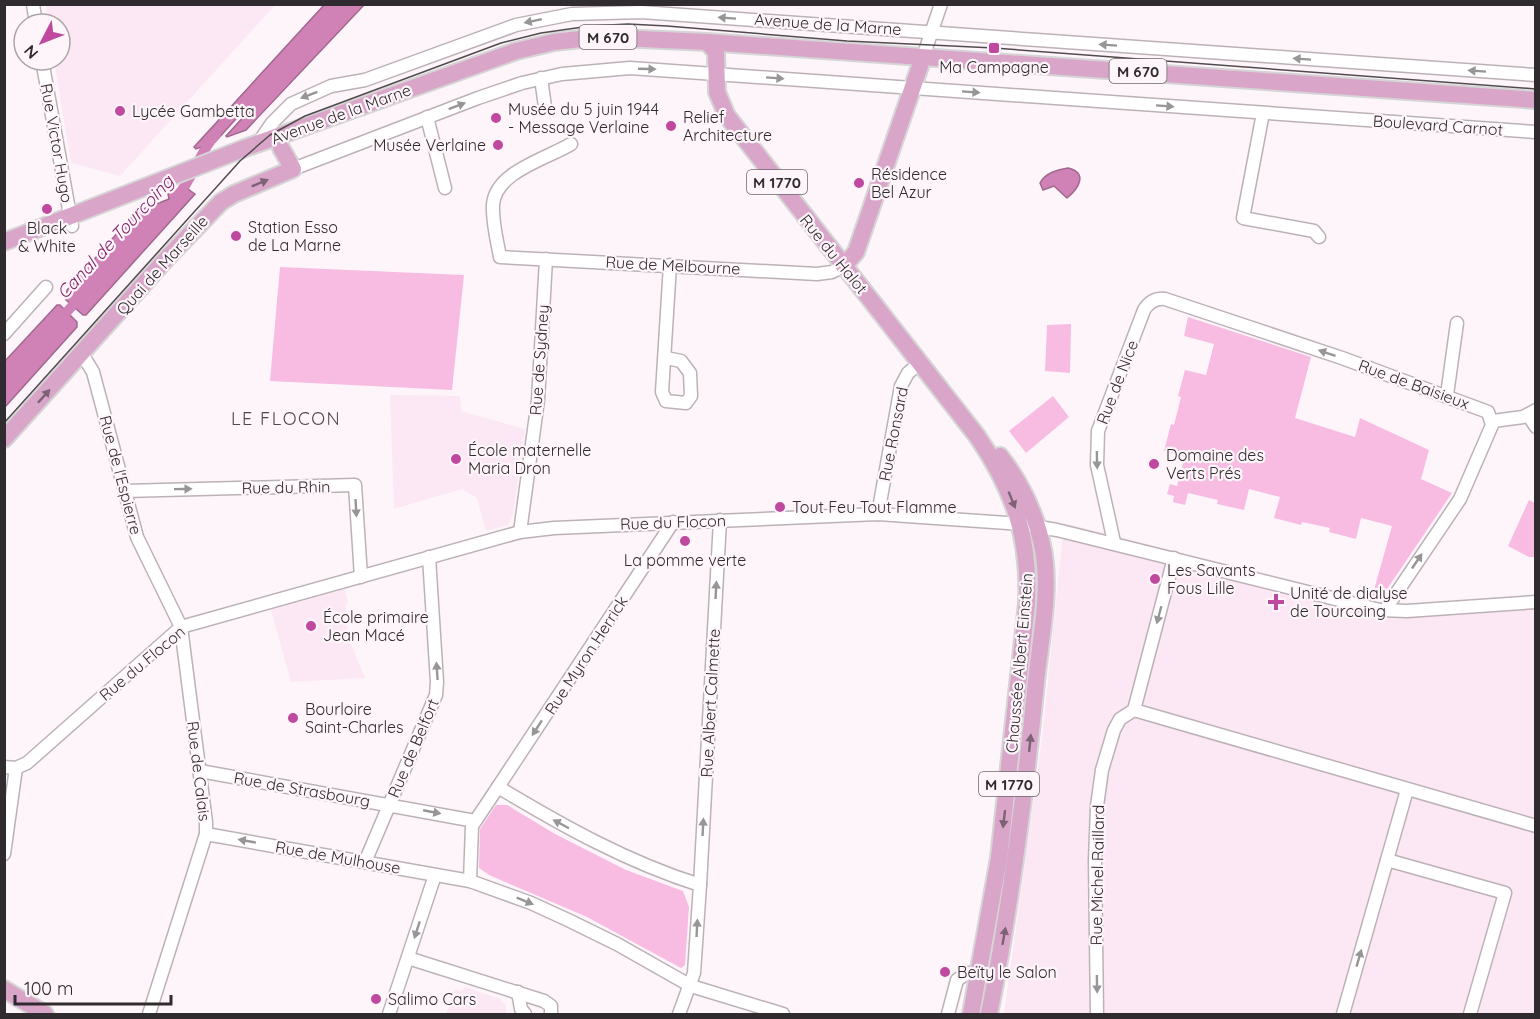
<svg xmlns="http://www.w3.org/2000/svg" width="1540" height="1019" font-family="Quicksand,sans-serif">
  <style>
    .built { fill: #fbe8f4 }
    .green { fill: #f8bce3 }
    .water { fill: #d082b7; stroke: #a0688e; stroke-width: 1.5 }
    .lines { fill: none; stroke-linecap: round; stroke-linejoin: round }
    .canal { stroke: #d082b7; stroke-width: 10 }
    .minor-casing { stroke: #bcb1b7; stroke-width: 15 }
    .major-casing { stroke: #d6d5d5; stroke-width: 20 }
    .minor { stroke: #fff; stroke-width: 12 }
    .major { stroke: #d9a5c9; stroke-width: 16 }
    .tram { stroke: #514b4e; stroke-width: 1.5 }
    .oneway { fill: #989596 }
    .oneway2 { fill: #7c6274 }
    .poi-dot { fill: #bf499f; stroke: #fef5fa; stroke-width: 2 }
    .labels { text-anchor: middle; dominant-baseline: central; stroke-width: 4.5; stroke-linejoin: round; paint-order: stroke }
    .shield { fill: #fef5fa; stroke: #6e686b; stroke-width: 1.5 }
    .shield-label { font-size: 15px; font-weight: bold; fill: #302b2e }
    .street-label { font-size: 16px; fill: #302b2e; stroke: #fef5fa }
    .poi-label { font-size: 16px; fill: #302b2e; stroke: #fef5fa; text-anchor: start }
    .water-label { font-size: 18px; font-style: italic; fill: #82266a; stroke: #fef5fa }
    .neighbourhood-label { font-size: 18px; letter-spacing: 1.5px; fill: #51484e; stroke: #fef5fa }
  </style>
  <rect width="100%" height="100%" fill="#fef5fa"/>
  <g class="built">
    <path d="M46,5V4L275,5L120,176L71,163L54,60H60V24H49Z"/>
    <path d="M390,395L460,396L461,411L525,429L513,515L508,525L486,531L477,498L462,489L394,509Z"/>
    <path d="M1064,523L1390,605H1535V1014H1004L1042,738Z"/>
    <path d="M345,589L348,603L346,604L348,641L350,642L365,678L291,682L271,610Z"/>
    <path d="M465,987L500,999L506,1006V1014H446L455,989L461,991Z"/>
  </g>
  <g class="green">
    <path d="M280,267L464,275L452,390L270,381Z"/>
    <path d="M1188,317L1311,357L1295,418L1355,437L1360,418L1429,450L1421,479L1452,493L1381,598L1377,599L1372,597L1392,526L1361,518L1356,539L1329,532L1330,528L1302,522L1301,525L1274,518L1280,497L1249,489L1244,510L1217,504L1218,500L1188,493L1185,505L1173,502L1174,496L1167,494L1170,484L1177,486L1185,457L1164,451L1171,424L1174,425L1181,397L1178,396L1185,370L1206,375L1214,344L1184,336Z"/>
    <path d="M1071,324L1070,373L1045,371L1047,325Z"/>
    <path d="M1053,396L1069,417L1026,453L1009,431Z"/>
    <path d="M1529,500L1535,503L1536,557H1529L1508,546Z"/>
    <path d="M496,805H507L555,834L626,870L683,891L689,907L685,965L681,968L587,917L489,875L479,868L480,829Z"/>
  </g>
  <g class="water">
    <path d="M324,5H364L246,130L227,137L226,136L247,113L244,110L215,142L196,149L194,147Z"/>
    <path d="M1068,168C1089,173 1078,189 1067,198L1054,186L1043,190L1040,183C1045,173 1057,170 1068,168Z"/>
    <path d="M190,185L188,189L195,194L86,315H83L66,300L67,290L136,212L169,199L168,194Z"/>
    <path d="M57,305H60L77,322V327L5,407V361Z"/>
  </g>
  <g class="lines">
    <g class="canal">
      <path d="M177,196C194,178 199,152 216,134"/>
      <path d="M57,323L81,296"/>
    </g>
    <g class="minor-casing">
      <g id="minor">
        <path d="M33,4L36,24"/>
        <path d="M42,60L72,226"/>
        <path d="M921,63L941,4"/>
        <path d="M541,78L545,107"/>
        <path d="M1263,113L1243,218L1314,231L1319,237"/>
        <path d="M427,117L445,188"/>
        <path d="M571,144C546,159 495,172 493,205C492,222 497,240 500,257L817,274L832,272L844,266"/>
        <path d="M257,145L272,123L291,104L331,86L365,80L516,25L572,14L641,12L1536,75"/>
        <path d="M293,169L478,98L522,83L562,74L630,68L1536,132"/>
        <path d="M4,334L46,287"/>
        <path d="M82,354L93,372L137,537L181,627L206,822V834L149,1014"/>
        <path d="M666,358L681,361L690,373L691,396L686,403L666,401L662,392L670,265"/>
        <path d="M1447,395L1457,323"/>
        <path d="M1528,415L1536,427"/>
        <path d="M1493,421L1523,417L1536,410"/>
        <path d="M125,491L355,485L361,577"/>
        <path d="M878,514L901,386L908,373L921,362"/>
        <path d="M520,532L538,400L546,259"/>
        <path d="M1114,542L1097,465L1098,431L1144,310C1149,302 1156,298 1165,299L1342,358L1488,412L1492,425L1460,499L1385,610"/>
        <path d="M1134,710L1536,826"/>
        <path d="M4,767L16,768L27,763L181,627L520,532L554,528L878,514L1021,524L1057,530L1380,610L1407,611L1536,602"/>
        <path d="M200,771L475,821"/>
        <path d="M498,787L673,522"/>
        <path d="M206,834L470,881L531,903L568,920L617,944L691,986L783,1014"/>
        <path d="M4,854L16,768"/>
        <path d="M1387,860L1505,893L1470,1014"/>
        <path d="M365,862L436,695L437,682L429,557"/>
        <path d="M470,881L472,826L498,787C563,826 627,862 700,885L694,973L679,1014"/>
        <path d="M700,885L720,520"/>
        <path d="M408,958L544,1001L551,1006V1014"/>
        <path d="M518,992L521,1009L525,1014"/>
        <path d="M389,1014L435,875"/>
        <path d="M948,1014L957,980L967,973L980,975"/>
        <path d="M1097,1014L1095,861L1097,806L1102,770L1114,730L1120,719L1134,710L1174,558"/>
        <path d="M1343,1014L1407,790"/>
      </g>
    </g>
    <g class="major-casing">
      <g id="major">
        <path d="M707,42L716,52L717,92L727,116L977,436C1014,490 1030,538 1027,603L999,858L971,1014"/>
        <path d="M4,242L245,148L516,51L554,42L598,37L707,42L1536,100"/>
        <path d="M844,266L856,252L920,66"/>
        <path d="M4,439L166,259L221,202L234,194L293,169L281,148"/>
        <path d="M4,989L45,1014"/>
        <path d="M989,1014C1011,904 1025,793 1036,682C1040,641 1050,596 1044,555C1038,518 1023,486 1000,456"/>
      </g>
    </g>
    <use href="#minor" class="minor"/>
    <use href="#major" class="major"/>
    <path class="tram" d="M4,423L240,161L270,135L305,116L501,43L541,33L590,26L628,24L667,26L847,41L994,48L1536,89"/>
  </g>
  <defs><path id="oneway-solid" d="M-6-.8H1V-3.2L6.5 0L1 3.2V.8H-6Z" transform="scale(1.5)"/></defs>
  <g class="oneway">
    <use href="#oneway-solid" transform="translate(727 18) rotate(-176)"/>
    <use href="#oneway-solid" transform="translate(533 21) rotate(168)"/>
    <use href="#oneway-solid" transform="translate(1108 45) rotate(-176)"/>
    <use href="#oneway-solid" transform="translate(1302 59) rotate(-176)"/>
    <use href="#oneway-solid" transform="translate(647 69) rotate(2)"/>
    <use href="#oneway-solid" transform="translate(1477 71) rotate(-176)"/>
    <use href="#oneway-solid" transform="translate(775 78) rotate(4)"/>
    <use href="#oneway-solid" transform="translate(971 92) rotate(4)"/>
    <use href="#oneway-solid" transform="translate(309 95) rotate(159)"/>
    <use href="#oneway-solid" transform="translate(457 106) rotate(-21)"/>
    <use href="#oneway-solid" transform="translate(1165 106) rotate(4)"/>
    <use href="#oneway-solid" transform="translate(1327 353) rotate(-161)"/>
    <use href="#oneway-solid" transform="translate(1097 460) rotate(89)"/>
    <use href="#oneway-solid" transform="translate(183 489) rotate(-1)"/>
    <use href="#oneway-solid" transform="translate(356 508) rotate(87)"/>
    <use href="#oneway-solid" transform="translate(1417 561) rotate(-56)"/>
    <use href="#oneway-solid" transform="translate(716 590) rotate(-87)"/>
    <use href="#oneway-solid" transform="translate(1159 615) rotate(105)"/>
    <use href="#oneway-solid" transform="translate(437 671) rotate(-94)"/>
    <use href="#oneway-solid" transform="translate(537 728) rotate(123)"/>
    <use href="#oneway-solid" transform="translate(432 812) rotate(11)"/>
    <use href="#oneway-solid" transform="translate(561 824) rotate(-152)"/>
    <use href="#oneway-solid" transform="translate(703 827) rotate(-87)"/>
    <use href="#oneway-solid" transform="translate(247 841) rotate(-170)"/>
    <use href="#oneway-solid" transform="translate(525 901) rotate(22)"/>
    <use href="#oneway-solid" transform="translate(697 928) rotate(-87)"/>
    <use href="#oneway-solid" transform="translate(417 930) rotate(108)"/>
    <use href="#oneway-solid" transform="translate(1359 958) rotate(-74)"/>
    <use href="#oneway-solid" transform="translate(1097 984) rotate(89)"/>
  </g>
  <g class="oneway2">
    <use href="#oneway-solid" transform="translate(260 183) rotate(-22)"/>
    <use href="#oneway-solid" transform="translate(44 396) rotate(-48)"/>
    <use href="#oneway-solid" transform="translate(1012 500) rotate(68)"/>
    <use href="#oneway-solid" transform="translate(1030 743) rotate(-84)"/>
    <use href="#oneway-solid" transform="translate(1004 819) rotate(97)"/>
    <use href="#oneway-solid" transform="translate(1004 936) rotate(-80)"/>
  </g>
  <g class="poi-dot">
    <rect x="988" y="42" width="12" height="12" rx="3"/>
    <circle cx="120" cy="111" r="6"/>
    <circle cx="496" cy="118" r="6"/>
    <circle cx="671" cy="126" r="6"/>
    <circle cx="498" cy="145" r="6"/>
    <circle cx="859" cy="183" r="6"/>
    <circle cx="47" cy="209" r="6"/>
    <circle cx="236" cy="236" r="6"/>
    <circle cx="456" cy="459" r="6"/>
    <circle cx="1154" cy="464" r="6"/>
    <circle cx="780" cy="507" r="6"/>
    <circle cx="685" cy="541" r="6"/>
    <circle cx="1155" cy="579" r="6"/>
    <path d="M1273 593h6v6h6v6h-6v6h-6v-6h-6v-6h6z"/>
    <circle cx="311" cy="626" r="6"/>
    <circle cx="293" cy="718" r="6"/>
    <circle cx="945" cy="972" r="6"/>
    <circle cx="376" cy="999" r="6"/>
  </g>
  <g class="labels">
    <g class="shield">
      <rect x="579.5" y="25" width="57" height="24" rx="4.5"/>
      <rect x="1109.5" y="59" width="57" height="24" rx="4.5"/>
      <rect x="747" y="170" width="60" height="24" rx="4.5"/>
      <rect x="979" y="772" width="60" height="24" rx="4.5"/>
    </g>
    <g class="shield-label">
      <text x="608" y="37">M 670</text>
      <text x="1138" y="71">M 670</text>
      <text x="777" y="182">M 1770</text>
      <text x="1009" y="784">M 1770</text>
    </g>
    <g class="street-label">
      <text transform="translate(828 24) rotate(4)">Avenue de la Marne</text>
      <text transform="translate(341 114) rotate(-20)">Avenue de la Marne</text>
      <text transform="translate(1438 125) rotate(4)">Boulevard Carnot</text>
      <text transform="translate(57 143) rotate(80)">Rue Victor Hugo</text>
      <text transform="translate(834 254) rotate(51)">Rue du Halot</text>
      <text transform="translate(162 265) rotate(-48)">Quai de Marseille</text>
      <text transform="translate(673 265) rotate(3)">Rue de Melbourne</text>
      <text transform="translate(539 360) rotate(-86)">Rue de Sydney</text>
      <text transform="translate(1117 382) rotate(-69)">Rue de Nice</text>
      <text transform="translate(1414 384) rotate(20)">Rue de Baisieux</text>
      <text transform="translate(893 434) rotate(-79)">Rue Ronsard</text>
      <text transform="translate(121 475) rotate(75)">Rue de l'Espierre</text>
      <text transform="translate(286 487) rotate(-1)">Rue du Rhin</text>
      <text transform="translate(673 522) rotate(-2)">Rue du Flocon</text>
      <text transform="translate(586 655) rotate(-57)">Rue Myron Herrick</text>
      <text transform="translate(142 663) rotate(-40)">Rue du Flocon</text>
      <text transform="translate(1019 663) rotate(-85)">Chaussée Albert Einstein</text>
      <text transform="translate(710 703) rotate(-87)">Rue Albert Calmette</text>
      <text transform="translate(413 748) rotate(-67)">Rue de Belfort</text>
      <text transform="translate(199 771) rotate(83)">Rue de Calais</text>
      <text transform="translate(302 789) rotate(10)">Rue de Strasbourg</text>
      <text transform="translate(338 857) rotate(10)">Rue de Mulhouse</text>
      <text transform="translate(1097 875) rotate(-89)">Rue Michel Raillard</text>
    </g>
    <g class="poi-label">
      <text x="994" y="67" text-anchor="middle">Ma Campagne</text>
      <text x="508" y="109">Musée du 5 juin 1944<tspan x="508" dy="18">- Message Verlaine</tspan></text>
      <text x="132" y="111">Lycée Gambetta</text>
      <text x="683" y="117">Relief<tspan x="683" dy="18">Architecture</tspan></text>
      <text x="486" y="145" text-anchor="end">Musée Verlaine</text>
      <text x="871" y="174">Résidence<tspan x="871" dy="18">Bel Azur</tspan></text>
      <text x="248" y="227">Station Esso<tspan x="248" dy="18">de La Marne</tspan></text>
      <text x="47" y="228" text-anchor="middle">Black<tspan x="47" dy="18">&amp; White</tspan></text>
      <text x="468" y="450">École maternelle<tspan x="468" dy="18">Maria Dron</tspan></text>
      <text x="1166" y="455">Domaine des<tspan x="1166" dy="18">Verts Prés</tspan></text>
      <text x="792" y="507">Tout Feu Tout Flamme</text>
      <text x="685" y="560" text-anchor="middle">La pomme verte</text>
      <text x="1167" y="570">Les Savants<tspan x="1167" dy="18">Fous Lille</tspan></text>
      <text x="1290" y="593">Unité de dialyse<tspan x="1290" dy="18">de Tourcoing</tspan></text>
      <text x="323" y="617">École primaire<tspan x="323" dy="18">Jean Macé</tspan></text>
      <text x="305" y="709">Bourloire<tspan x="305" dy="18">Saint-Charles</tspan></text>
      <text x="957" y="972">Beïty le Salon</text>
      <text x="388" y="999">Salimo Cars</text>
    </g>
    <g class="water-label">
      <text transform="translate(115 237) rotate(-47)">Canal de Tourcoing</text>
    </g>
    <g class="neighbourhood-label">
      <text x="286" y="418">LE FLOCON</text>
    </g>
  </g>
  <rect width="1540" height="1019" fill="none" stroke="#302b2e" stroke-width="12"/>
  <g transform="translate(42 42) rotate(228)"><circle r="28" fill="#fef5fa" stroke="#aca4a8" stroke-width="1.5"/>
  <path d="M0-4.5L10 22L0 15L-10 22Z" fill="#bf499f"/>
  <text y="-9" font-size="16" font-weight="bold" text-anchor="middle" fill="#302b2e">N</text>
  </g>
  <path d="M15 995v9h156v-9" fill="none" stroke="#302b2e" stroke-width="3"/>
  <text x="24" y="995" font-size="18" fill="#302b2e" stroke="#fef5fa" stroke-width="4.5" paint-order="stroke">100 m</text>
</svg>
